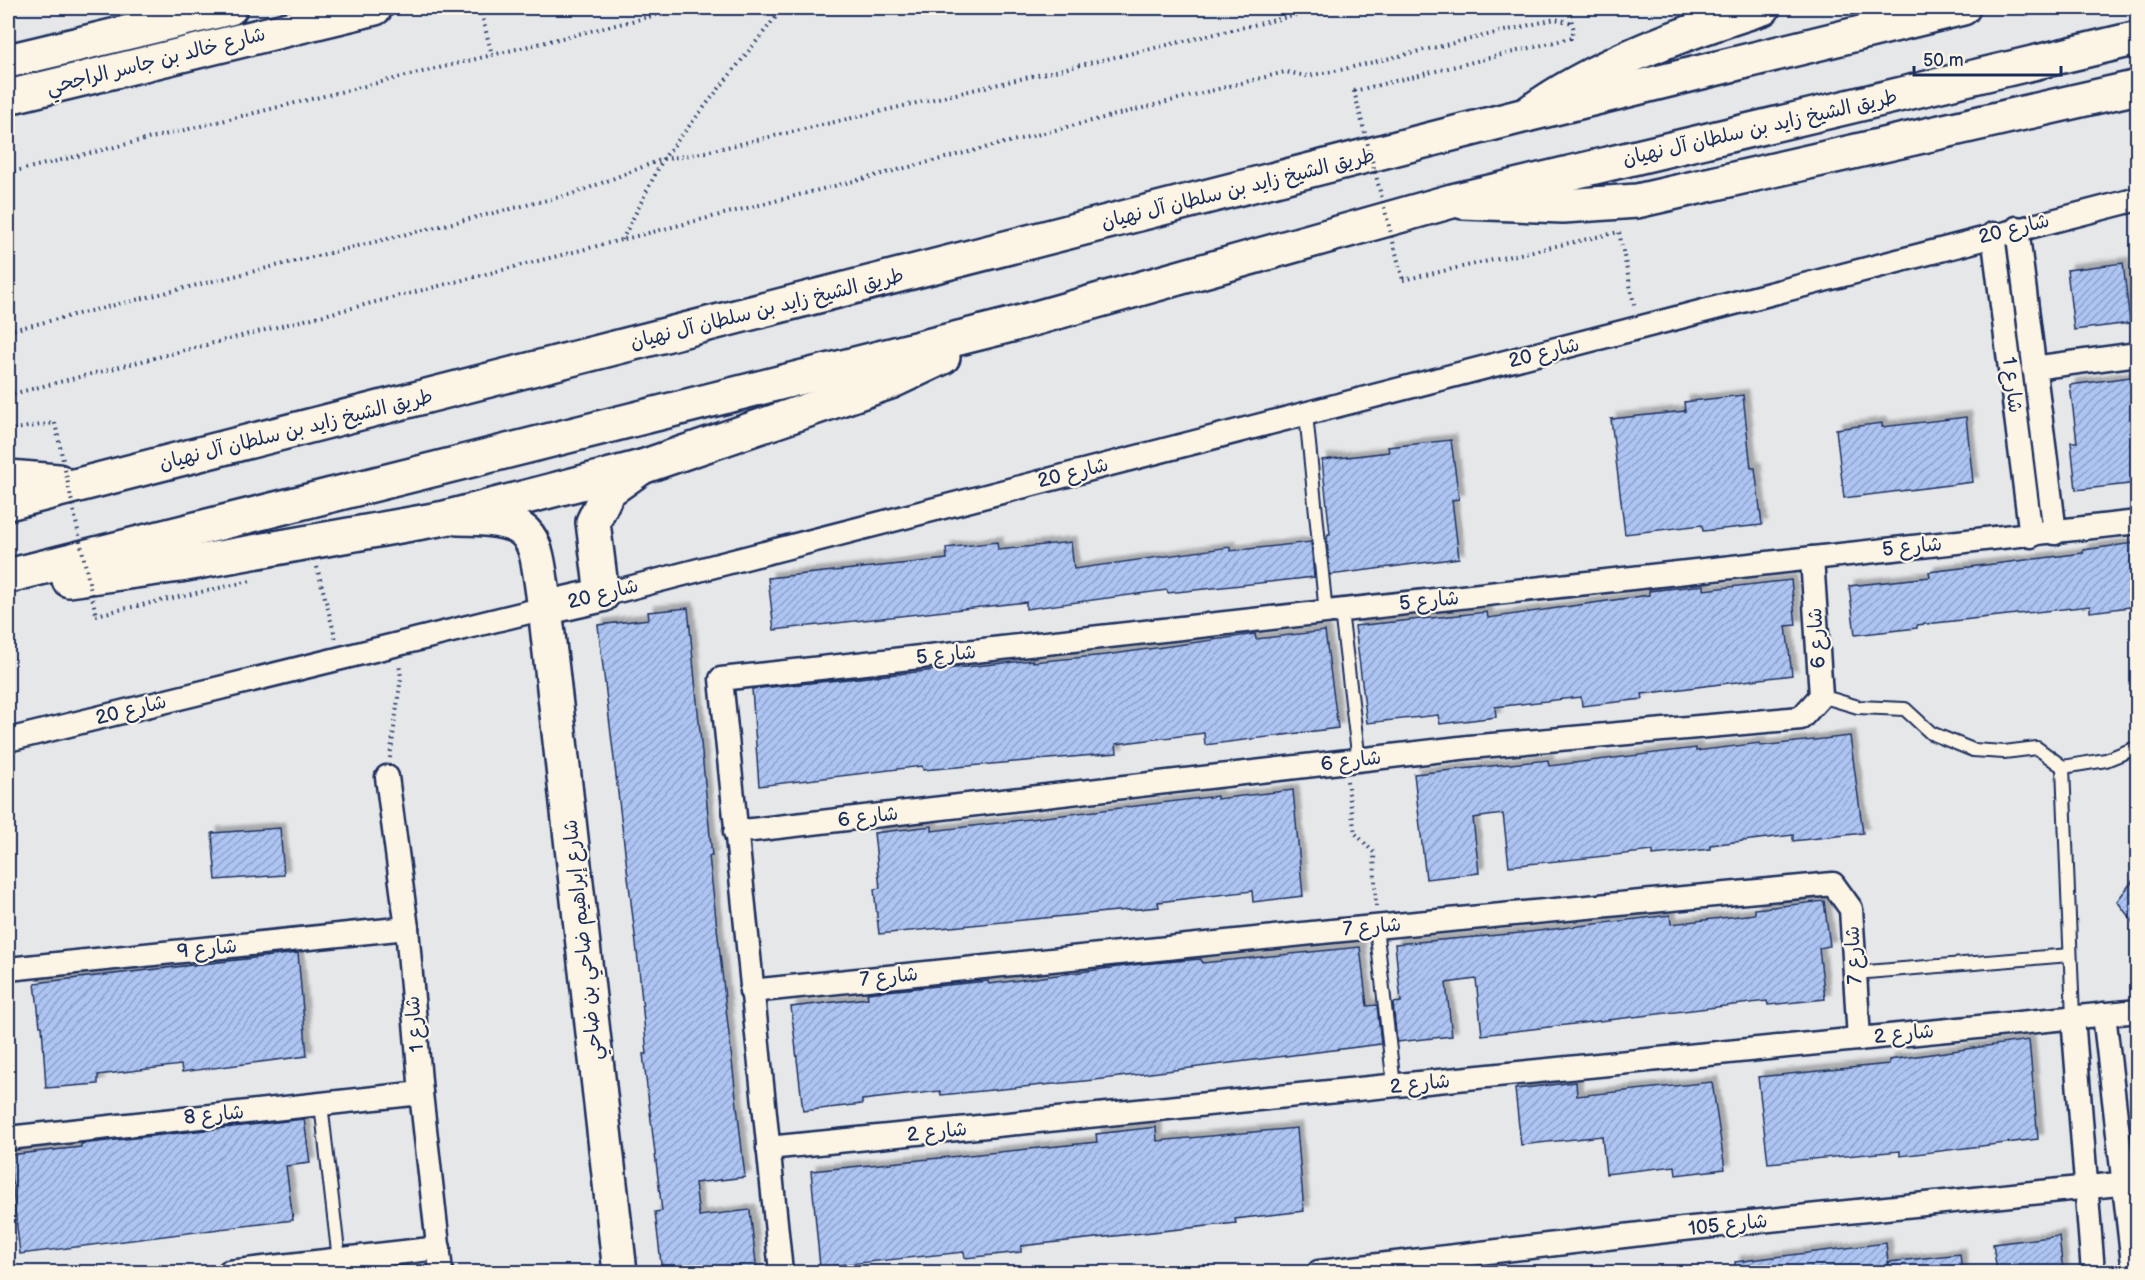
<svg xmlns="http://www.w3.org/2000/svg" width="2145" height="1280" font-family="'Balsamiq Sans','Playpen Sans Arabic',sans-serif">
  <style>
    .building { fill: url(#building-hatch); stroke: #1b2f5e; stroke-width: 1.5; filter: url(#shadow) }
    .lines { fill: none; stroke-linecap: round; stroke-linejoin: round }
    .lane-casing { stroke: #1b2f5e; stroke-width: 16 }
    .street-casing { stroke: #1b2f5e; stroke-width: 27 }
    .secondary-casing { stroke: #1b2f5e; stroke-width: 38 }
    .primary-casing { stroke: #1b2f5e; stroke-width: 38 }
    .highway-casing { stroke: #1b2f5e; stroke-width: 38 }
    .path { stroke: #1b2f5e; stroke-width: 4; stroke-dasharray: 1.5 4.5; stroke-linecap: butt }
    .lane { stroke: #fcf5e5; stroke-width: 12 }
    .street { stroke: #fcf5e5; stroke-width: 22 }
    .secondary { stroke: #fcf5e5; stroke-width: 33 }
    .primary { stroke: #fcf5e5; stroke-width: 33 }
    .highway { stroke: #fcf5e5; stroke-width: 33 }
    .path-bridge { stroke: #1b2f5e; stroke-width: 4; stroke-dasharray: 1.5 4.5; stroke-linecap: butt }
    .labels { text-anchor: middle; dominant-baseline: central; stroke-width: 4.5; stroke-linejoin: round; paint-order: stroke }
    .street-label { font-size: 20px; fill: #1b2f5e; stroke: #fcf5e5 }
  </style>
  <defs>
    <pattern id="building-hatch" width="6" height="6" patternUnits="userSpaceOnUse" patternTransform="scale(1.5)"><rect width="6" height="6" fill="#aec5f3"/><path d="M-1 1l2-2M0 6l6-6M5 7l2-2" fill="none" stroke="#8da0c8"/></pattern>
    <filter id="shadow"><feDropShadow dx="5.5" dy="-5.5" stdDeviation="1.5" flood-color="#0004"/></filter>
  </defs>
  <rect width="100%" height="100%" fill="#e5e7e9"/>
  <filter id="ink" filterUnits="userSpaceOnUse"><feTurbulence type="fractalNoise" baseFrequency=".0167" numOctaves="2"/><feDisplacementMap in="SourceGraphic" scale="12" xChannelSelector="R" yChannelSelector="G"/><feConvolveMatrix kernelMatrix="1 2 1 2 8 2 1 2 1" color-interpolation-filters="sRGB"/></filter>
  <g filter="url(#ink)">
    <g class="building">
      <path d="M2123,263L2130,323L2074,330L2067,270Z"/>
      <path d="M2138,376V483L2076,490L2071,442H2077L2070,385Z"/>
      <path d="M1743,395L1751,468H1755L1762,525L1703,531L1702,525L1625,534L1611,419L1685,411L1684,402Z"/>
      <path d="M1966,417L1973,482L1844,498L1836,429L1882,423V427Z"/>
      <path d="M1451,440L1459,499L1452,500L1459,558L1330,575L1327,540L1328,534H1330L1322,460L1389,452L1388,447Z"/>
      <path d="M997,542L998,550L1071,542L1074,569L1230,547V551L1311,542L1314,577L1168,593L1167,590L1026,609V602L774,630L768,578L947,559L946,548Z"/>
      <path d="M2134,543L2138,606L2090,612V606L1917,625V628L1855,635L1849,586L1930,577L1929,572L2083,553V550Z"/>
      <path d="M1791,580L1796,625L1786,626L1792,675L1642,694L1643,699L1582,706L1581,697L1495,707L1496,717L1440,724L1438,715L1367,723L1355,626L1487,612L1488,618L1649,595V591L1704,585V590Z"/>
      <path d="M688,608L712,856H709L745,1177L695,1183L699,1216L750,1210L757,1272H662L655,1212L662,1211L643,1054H647L639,969L598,625L649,619L648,612Z"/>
      <path d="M1325,631L1338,728L1205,745L1204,733L1116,744L1117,753L923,770L922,766L759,786L752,689L1033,660V662L1106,655L1255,634L1256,639Z"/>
      <path d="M1850,736L1863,833L1793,841V835L1710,845V849L1653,855V851L1509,866L1503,814L1473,818L1479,873L1426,879L1414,774L1548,760L1549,766L1696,748V751L1760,743V746Z"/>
      <path d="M1293,790L1303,896L1253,902L1252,891L1158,902L1159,907L879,934L874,889L880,888L874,833L932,826V831L1217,796V799Z"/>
      <path d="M280,828L284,875L216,880L212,833Z"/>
      <path d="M2138,874V929L2117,901Z"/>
      <path d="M1824,901L1830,946L1819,948L1825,999L1768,1005L1767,1001L1482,1035L1476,979L1446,983L1452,1036L1397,1042L1393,1003L1401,1002L1395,944L1521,933L1670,915L1671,924L1755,914V909Z"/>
      <path d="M1360,947L1367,1006L1377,1005L1381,1044L1095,1080L941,1095L940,1091L862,1100V1104L803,1111L791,1007L868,998L867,993L988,981L989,984L1141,964L1201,959L1202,963Z"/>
      <path d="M298,953L307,1056L182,1072L181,1065L98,1075V1084L46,1088L42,1026H40L35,983Z"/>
      <path d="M2029,1040L2038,1139L1900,1156V1151L1768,1163L1758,1077L1889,1064V1060Z"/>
      <path d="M1576,1082L1577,1096L1712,1082L1725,1169L1676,1175L1675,1166L1606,1174L1602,1136L1521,1145L1515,1089Z"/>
      <path d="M304,1119L310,1163L286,1166L293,1220L20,1254L9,1155L81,1147V1144Z"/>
      <path d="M1156,1127L1157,1141L1297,1128L1304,1211L1235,1219L1236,1223L1021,1246V1252L965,1258L964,1252L820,1267L811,1171L1097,1142L1096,1134Z"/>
      <path d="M2059,1236L2063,1272H1997L1993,1244Z"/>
      <path d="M1886,1243L1889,1272H1736L1735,1262Z"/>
      <path d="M1960,1254L1962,1272H1889V1262Z"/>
    </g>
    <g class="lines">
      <g class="lane-casing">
        <g id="lane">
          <path d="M1306,414L1326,613"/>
          <path d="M1341,611L1359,761"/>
          <path d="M1821,696L1858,707L1905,709L1931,733L1973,750L2004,752L2037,748L2063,767L2106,760L2138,747"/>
          <path d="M2063,767L2073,1017"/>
          <path d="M1376,927L1394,1086"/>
          <path d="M1855,973L2070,955"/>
          <path d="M321,1104L339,1260"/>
        </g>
      </g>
      <g class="street-casing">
        <g id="street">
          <path d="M2017,228L2055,533"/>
          <path d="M1993,234L2031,536"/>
          <path d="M2033,368L2138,354"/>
          <path d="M602,595L2138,199"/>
          <path d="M8,740L545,608"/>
          <path d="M387,777L407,928L421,1093L441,1272"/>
          <path d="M735,832L1469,747L1801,718L1821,696L1812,558"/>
          <path d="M8,969L407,928"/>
          <path d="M751,991L1332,931L1833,884L1851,909L1859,1039"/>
          <path d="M2104,1014L2134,1272"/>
          <path d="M2073,1017L2093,1272"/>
          <path d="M8,1138L421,1093"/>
          <path d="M768,1148L2138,1011"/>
          <path d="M229,1272L439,1248"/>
          <path d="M781,1272L721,679L2138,522"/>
          <path d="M1319,1272L1683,1229L2138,1182"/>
        </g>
      </g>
      <g class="secondary-casing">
        <g id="secondary">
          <path d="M8,61L230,8"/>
          <path d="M8,97L375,8"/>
          <path d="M457,518C540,518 534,535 545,608L620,1272"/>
          <path d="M545,608L602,595L593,522L608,491L642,467"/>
        </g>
      </g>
      <g class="primary-casing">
        <g id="primary">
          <path d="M1526,115C1593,65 1683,33 1763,8"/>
          <path d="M1463,202L1563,206L1637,201L2138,87"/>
        </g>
      </g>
      <g class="highway-casing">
        <g id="highway">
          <path d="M8,477L58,481"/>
          <path d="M8,503L1526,115L1963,8"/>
          <path d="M8,576L1011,325L1452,201L2138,38"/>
          <path d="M69,580L180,565L445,518L642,467L890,382L943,357"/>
        </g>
      </g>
      <g class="path">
        <path d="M480,8L492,55"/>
        <path d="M1354,91L1571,38L1574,30L1568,8"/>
        <path d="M8,173L685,8"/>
        <path d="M622,240L663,159L783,8"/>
        <path d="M1403,280L1619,232L1635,309"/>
        <path d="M8,331L576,193L663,159L692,155L1327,8"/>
        <path d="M8,395L1285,72L1307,76L1340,70L1555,19L1573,23"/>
        <path d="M8,430L55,423"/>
        <path d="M317,567L336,640"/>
        <path d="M96,615L251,581"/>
        <path d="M390,758L401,677L399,664"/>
        <path d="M1347,781L1355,833L1374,853L1376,906"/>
      </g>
      <use href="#lane" class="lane"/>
      <use href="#street" class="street"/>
      <use href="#secondary" class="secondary"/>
      <use href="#primary" class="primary"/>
      <use href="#highway" class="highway"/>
      <g class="path-bridge">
        <path d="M1354,91L1403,280"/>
        <path d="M55,423L96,615"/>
      </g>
    </g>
  </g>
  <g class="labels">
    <g class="street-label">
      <text transform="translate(156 61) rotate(-14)">شارع خالد بن جاسر الراجحي</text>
      <text transform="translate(1760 128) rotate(-13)">طريق الشيخ زايد بن سلطان آل نهيان</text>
      <text transform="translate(1238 189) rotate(-14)">طريق الشيخ زايد بن سلطان آل نهيان</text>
      <text transform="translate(2014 229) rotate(-14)">شارع 20</text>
      <text transform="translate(767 309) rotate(-14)">طريق الشيخ زايد بن سلطان آل نهيان</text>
      <text transform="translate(1544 353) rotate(-14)">شارع 20</text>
      <text transform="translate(2012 385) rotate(83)">شارع 1</text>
      <text transform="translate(296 430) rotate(-14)">طريق الشيخ زايد بن سلطان آل نهيان</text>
      <text transform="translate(1073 473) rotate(-14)">شارع 20</text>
      <text transform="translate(1912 547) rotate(-6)">شارع 5</text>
      <text transform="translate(603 594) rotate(-14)">شارع 20</text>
      <text transform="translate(1429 601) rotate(-6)">شارع 5</text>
      <text transform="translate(1817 638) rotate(-94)">شارع 6</text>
      <text transform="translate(946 655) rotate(-6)">شارع 5</text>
      <text transform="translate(131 710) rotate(-14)">شارع 20</text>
      <text transform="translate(1351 761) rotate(-7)">شارع 6</text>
      <text transform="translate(868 817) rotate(-7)">شارع 6</text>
      <text transform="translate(1372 927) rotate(-5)">شارع 7</text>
      <text transform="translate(583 940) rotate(-96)">شارع إبراهيم ضاحي بن ضاحي</text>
      <text transform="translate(207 949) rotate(-6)">شارع 9</text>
      <text transform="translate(1854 955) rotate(-93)">شارع 7</text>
      <text transform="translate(889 977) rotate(-6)">شارع 7</text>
      <text transform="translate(415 1024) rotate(-95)">شارع 1</text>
      <text transform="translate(1904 1034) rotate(-6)">شارع 2</text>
      <text transform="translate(1420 1084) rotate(-6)">شارع 2</text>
      <text transform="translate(214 1115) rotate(-6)">شارع 8</text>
      <text transform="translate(937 1132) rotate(-6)">شارع 2</text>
      <text transform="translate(1728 1225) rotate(-6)">شارع 105</text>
    </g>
  </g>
  <rect width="2145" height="1280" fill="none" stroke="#fcf5e5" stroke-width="30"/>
  <rect x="15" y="15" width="2115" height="1250" fill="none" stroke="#1b2f5e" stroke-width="2" filter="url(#ink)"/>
  <path d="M1914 66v9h147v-9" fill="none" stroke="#1b2f5e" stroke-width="3"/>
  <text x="1923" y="66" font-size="18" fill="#1b2f5e" stroke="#fcf5e5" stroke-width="4.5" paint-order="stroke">50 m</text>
</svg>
